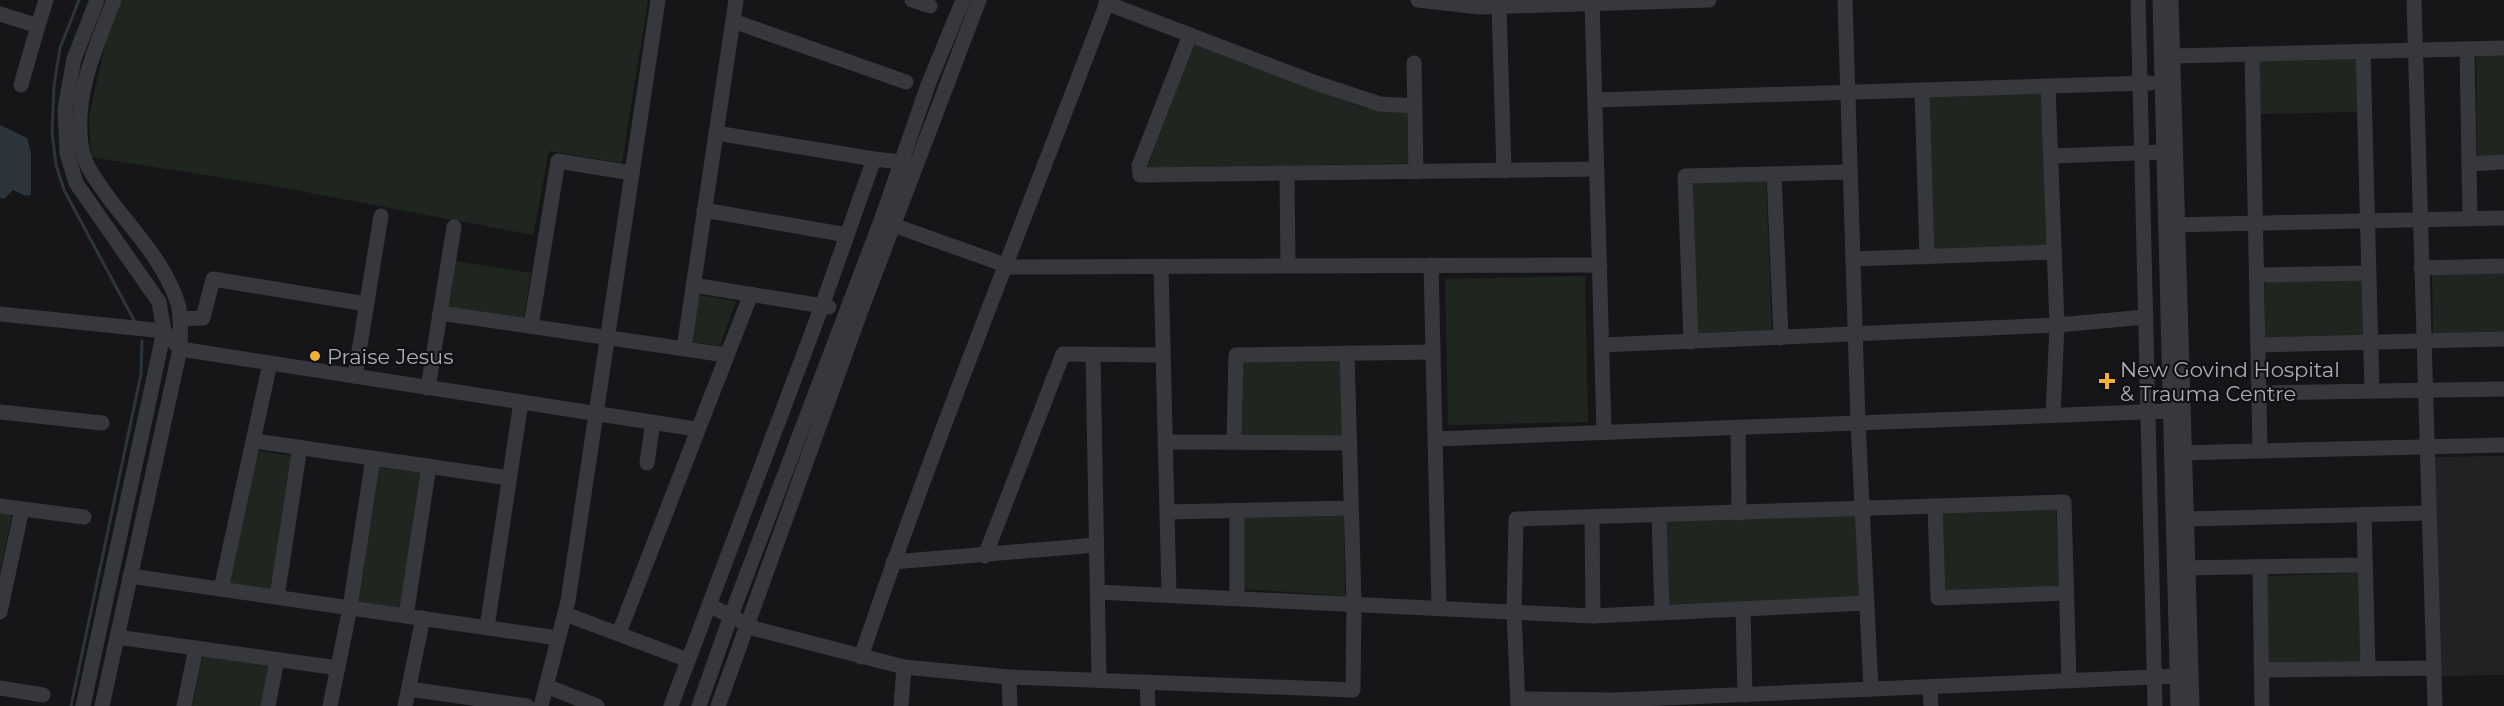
<svg xmlns="http://www.w3.org/2000/svg" width="2504" height="706" font-family="Montserrat,sans-serif">
  <style>
    .built { fill: #222225 }
    .green { fill: #1e261f }
    .water { fill: #2c353c }
    .lines { fill: none; stroke-linecap: round; stroke-linejoin: round }
    .stream { stroke: #2c353c; stroke-width: 3 }
    .minor { stroke: #37383d; stroke-width: 15 }
    .poi-dot { fill: #f2b134; stroke: #111113; stroke-width: 2 }
    .labels { text-anchor: middle; dominant-baseline: central; stroke-width: 4.5; stroke-linejoin: round; paint-order: stroke }
    .poi-label { font-size: 21px; fill: #a8adb8; stroke: #111113; text-anchor: start }
  </style>
  <rect width="100%" height="100%" fill="#161618"/>
  <path class="built" d="M2504,456V675L2439,676L2434,457Z"/>
  <g class="green">
    <path d="M121,0H648L622,163L549,151L533,235L274,186L91,157L89,117L107,35Z"/>
    <path d="M1194,45L1365,108L1407,112L1409,163L1147,168Z"/>
    <path d="M2476,54H2504V157H2477Z"/>
    <path d="M2356,58L2357,112L2260,114L2259,59Z"/>
    <path d="M2042,93L2047,245L1934,249L1929,96Z"/>
    <path d="M1766,178L1772,334L1697,337L1691,181Z"/>
    <path d="M456,261L531,273L524,318L449,307Z"/>
    <path d="M2504,272V334L2433,335L2432,274Z"/>
    <path d="M1585,276L1588,422L1448,425L1445,279Z"/>
    <path d="M2362,280L2363,338L2265,339V281Z"/>
    <path d="M699,295L736,301L720,346L692,342Z"/>
    <path d="M1341,359L1343,438L1242,435V362Z"/>
    <path d="M259,451L293,456L271,591L229,584Z"/>
    <path d="M378,467L420,473L401,608L359,602Z"/>
    <path d="M2056,508L2059,590L1942,594L1940,512Z"/>
    <path d="M0,514L12,515L0,572Z"/>
    <path d="M1344,514L1345,596L1244,589V517Z"/>
    <path d="M1856,514L1859,600L1667,607L1664,521Z"/>
    <path d="M2360,573L2363,663L2269,665L2266,576Z"/>
    <path d="M203,655L268,665L261,706H192Z"/>
  </g>
  <path class="water" d="M0,125L27,138L31,153V195L26,196L13,190L4,199L0,198Z"/>
  <g class="lines">
    <g class="stream">
      <path d="M79,0L60,48L54,86L52,132L56,165L64,190L135,322"/>
      <path d="M71,706L141,374L142,341"/>
    </g>
    <g class="minor">
      <path d="M912,0L930,6"/>
      <path d="M1418,0L1479,7L1709,0"/>
      <path d="M1592,0L1604,432"/>
      <path d="M1845,0L1858,423L1871,689"/>
      <path d="M2138,0L2155,706"/>
      <path d="M2160,0L2178,706"/>
      <path d="M2171,0L2192,706"/>
      <path d="M2414,0L2435,706"/>
      <path d="M1106,3L1316,83L1380,104L1415,106"/>
      <path d="M1499,6L1504,171"/>
      <path d="M0,14L38,26L21,85"/>
      <path d="M733,21L906,82"/>
      <path d="M38,26L46,0"/>
      <path d="M1190,35L1139,166L1140,175L1597,169"/>
      <path d="M2467,49L2470,218"/>
      <path d="M2363,51L2372,391"/>
      <path d="M2252,54L2260,451"/>
      <path d="M2173,56L2504,48"/>
      <path d="M1414,63L1416,172"/>
      <path d="M2048,86L2057,325L2053,415"/>
      <path d="M1922,91L1927,257"/>
      <path d="M1595,100L2150,83"/>
      <path d="M716,133L874,159L911,163"/>
      <path d="M2051,156L2164,152"/>
      <path d="M2469,164L2504,162"/>
      <path d="M1287,173L1288,265"/>
      <path d="M1774,174L1781,338"/>
      <path d="M704,210L847,235"/>
      <path d="M893,225L1011,267L1600,265"/>
      <path d="M2168,225L2504,218"/>
      <path d="M1853,259L2054,252"/>
      <path d="M1431,265L1439,607"/>
      <path d="M1161,266L1169,594"/>
      <path d="M2421,268L2504,266"/>
      <path d="M2258,275L2368,273"/>
      <path d="M693,285L829,307"/>
      <path d="M440,313L726,355"/>
      <path d="M0,314L164,331L180,349L696,429"/>
      <path d="M180,319L203,318L213,279L366,304"/>
      <path d="M531,326L558,161L632,173"/>
      <path d="M1691,342L1685,176L1850,172"/>
      <path d="M1602,345L2057,325L2146,317"/>
      <path d="M2259,345L2504,339"/>
      <path d="M684,348L736,0"/>
      <path d="M1093,355L1099,680"/>
      <path d="M355,376L381,216"/>
      <path d="M428,388L454,227"/>
      <path d="M2259,393L2504,389"/>
      <path d="M0,412L102,423"/>
      <path d="M1738,427L1739,513"/>
      <path d="M1435,439L2170,411"/>
      <path d="M255,441L509,478"/>
      <path d="M1166,442L1350,443"/>
      <path d="M1234,442L1236,355L1433,352"/>
      <path d="M2177,453L2504,445"/>
      <path d="M647,463L653,422"/>
      <path d="M0,506L84,517"/>
      <path d="M1935,506L1938,598L2066,593"/>
      <path d="M1167,512L1351,508"/>
      <path d="M2364,514L2368,669"/>
      <path d="M1659,516L1662,613"/>
      <path d="M1592,517L1593,616"/>
      <path d="M2187,519L2429,513"/>
      <path d="M985,556L1063,354L1163,355"/>
      <path d="M893,562L1096,545"/>
      <path d="M2179,568L2365,565"/>
      <path d="M2260,568L2262,706"/>
      <path d="M130,576L558,638"/>
      <path d="M221,589L270,363"/>
      <path d="M1097,592L1593,616L1867,603"/>
      <path d="M277,597L300,447"/>
      <path d="M1237,597V511"/>
      <path d="M709,605L756,629L904,667L1009,677L1353,690L1354,603L1347,353"/>
      <path d="M1743,609L1745,695"/>
      <path d="M0,612L22,509"/>
      <path d="M565,614L688,660"/>
      <path d="M406,616L429,466"/>
      <path d="M487,627L521,402"/>
      <path d="M619,633L751,294"/>
      <path d="M117,637L338,668"/>
      <path d="M861,657C936,435 1025,219 1108,0"/>
      <path d="M2261,670L2434,668"/>
      <path d="M1009,677L1010,706"/>
      <path d="M1147,682L1148,706"/>
      <path d="M546,686L597,706"/>
      <path d="M1930,687L1931,706"/>
      <path d="M0,688L43,695"/>
      <path d="M409,689L527,706"/>
      <path d="M1518,699L1615,700L2178,676"/>
      <path d="M83,706L164,331L159,302L76,183L67,153L65,109L74,59L97,0"/>
      <path d="M102,706L180,349C180,334 182,318 178,304C166,265 135,232 111,201C100,185 86,169 82,150C72,99 96,46 114,0"/>
      <path d="M184,706L196,648"/>
      <path d="M268,706L277,660"/>
      <path d="M330,706L350,608L373,458"/>
      <path d="M405,706L423,618"/>
      <path d="M541,706L568,601L658,0"/>
      <path d="M671,706L822,306L874,159"/>
      <path d="M699,706L729,621L882,218L928,85L963,0"/>
      <path d="M718,706L860,313L979,0"/>
      <path d="M901,706L904,667"/>
      <path d="M1518,706L1514,611L1516,519L2064,502L2069,681"/>
    </g>
  </g>
  <g class="poi-dot">
    <circle cx="315" cy="356" r="6"/>
    <path d="M2104 372h6v6h6v6h-6v6h-6v-6h-6v-6h6z"/>
  </g>
  <g class="labels">
    <g class="poi-label">
      <text x="327" y="356">Praise Jesus</text>
      <text x="2120" y="369">New Govind Hospital<tspan x="2120" dy="24">&amp; Trauma Centre</tspan></text>
    </g>
  </g>
</svg>
